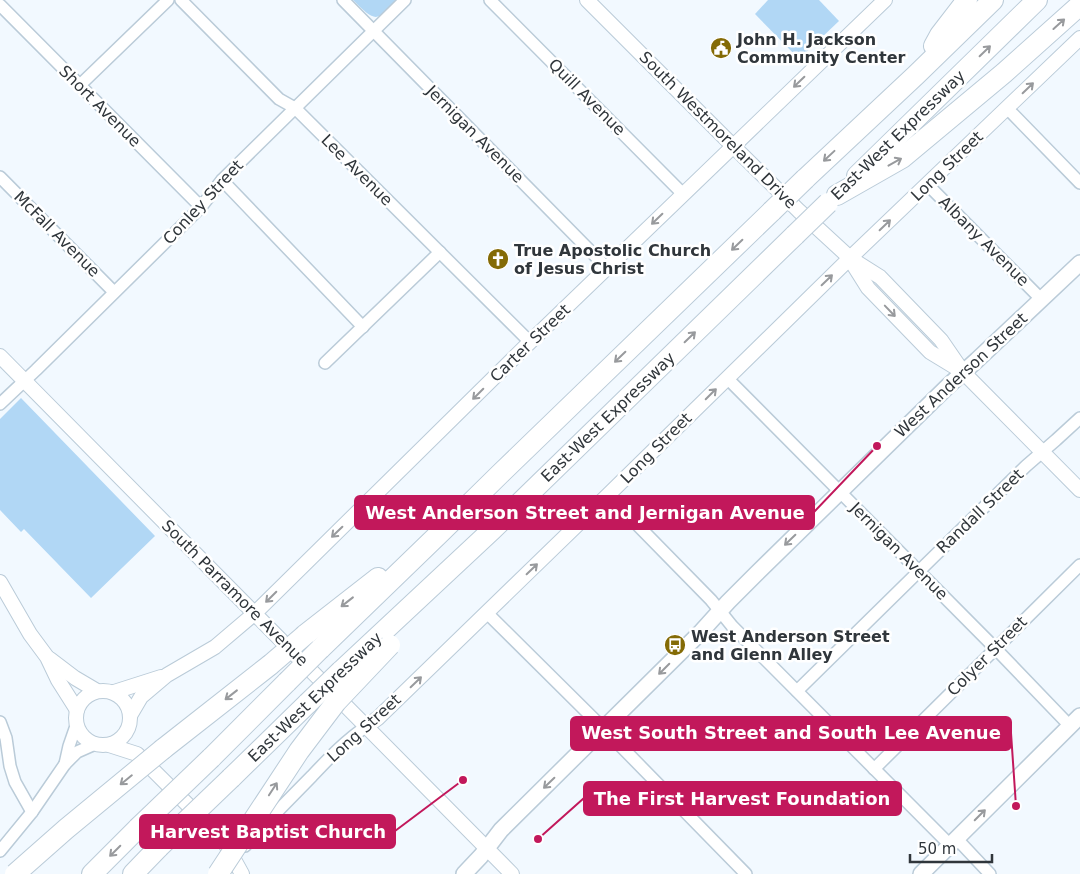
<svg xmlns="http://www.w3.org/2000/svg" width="1080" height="874" font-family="'DejaVu Sans',sans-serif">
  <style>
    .green { fill: #b1d7f5 }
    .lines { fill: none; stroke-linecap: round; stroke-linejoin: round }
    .minor-casing { stroke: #bacbd8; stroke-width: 14 }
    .tertiary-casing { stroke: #bacbd8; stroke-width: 16 }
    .secondary-casing { stroke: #bacbd8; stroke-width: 18 }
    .motorway-casing { stroke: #bacbd8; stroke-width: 22 }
    .minor { stroke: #fff; stroke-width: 11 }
    .tertiary { stroke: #fff; stroke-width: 14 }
    .secondary { stroke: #fff; stroke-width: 15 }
    .motorway { stroke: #fff; stroke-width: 20 }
    .motorway-bridge-casing { stroke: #bacbd8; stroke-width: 22; stroke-linecap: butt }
    .motorway-bridge { stroke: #fff; stroke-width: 20 }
    .oneway { stroke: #989a9d }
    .labels { text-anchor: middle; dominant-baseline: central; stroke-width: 5; stroke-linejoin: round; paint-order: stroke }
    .poi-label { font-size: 16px; font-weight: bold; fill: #30363b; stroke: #fff; text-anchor: start }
    .street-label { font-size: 16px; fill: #30363b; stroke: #fff }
    .leader { fill: none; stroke: #c2185b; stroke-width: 2 }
    .callout-dot { fill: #c2185b; stroke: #fff; stroke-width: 2 }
    .callout { fill: #c2185b; stroke: #c2185b; stroke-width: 2 }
    .callout-label { font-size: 18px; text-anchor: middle; font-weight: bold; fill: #fff }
  </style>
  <rect width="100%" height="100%" fill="#f2f9ff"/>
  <g class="green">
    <path d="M353,0H399C376,22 376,23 353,0Z"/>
    <path d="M768,0H819L839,21L799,59L755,14Z"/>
    <path d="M21,398L155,536L91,598L24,529L21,532L0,510V419Z"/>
  </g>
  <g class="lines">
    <g class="minor-casing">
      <g id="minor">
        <path d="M181,0L279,99L295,108L530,342"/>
        <path d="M343,0L607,268"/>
        <path d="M490,0L683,194"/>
        <path d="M0,5L201,207"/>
        <path d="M80,85L168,0"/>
        <path d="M1007,108L1080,183"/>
        <path d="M0,177L114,292"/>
        <path d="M222,180L363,327"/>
        <path d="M927,184L1041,299"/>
        <path d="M325,363L440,252"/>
        <path d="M727,378L995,648L1070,726"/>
        <path d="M0,404L36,370L201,207L222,180L405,0"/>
        <path d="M608,495L711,600L732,626L950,845"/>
        <path d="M487,613L604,729L746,874"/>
        <path d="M797,691L1026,466L1056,440L1080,418"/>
        <path d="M0,722L6,738L10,766L15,782L32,812"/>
        <path d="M65,764L69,746L77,723"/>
        <path d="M874,769L1080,565"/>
        <path d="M957,839L990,874"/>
        <path d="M245,846C267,822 289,799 312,776C329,758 346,740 367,726"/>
        <path d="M0,851L32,812L65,764L77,752L95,744"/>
      </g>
    </g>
    <g class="tertiary-casing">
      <g id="tertiary">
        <path d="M587,0L733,146L799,211L850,258L880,277L941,340L963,372L1080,490"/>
        <path d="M851,261L868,288L930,352L958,369"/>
        <path d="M0,356L512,874"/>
        <path d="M0,582L30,634L47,657L58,680L77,710"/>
        <path d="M50,659L75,678L97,691"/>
        <circle cx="103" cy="718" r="27"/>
        <path d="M114,692L161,677"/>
        <path d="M131,714L141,697L167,675L215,647L255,613L530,342L885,0"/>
        <path d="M367,726L378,718L608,495L850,258L1080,38"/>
        <path d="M109,745L137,754L212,829L226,845L242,874"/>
      </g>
    </g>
    <g class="secondary-casing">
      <g id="secondary">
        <path d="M464,874L481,856L501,830L700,633L728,602L756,574L948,386L977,360L1080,263"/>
        <path d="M921,874L1080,716"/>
      </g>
    </g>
    <g class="motorway-casing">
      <g id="motorway">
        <path d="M934,46L940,35L967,0"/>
        <path d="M857,176L1037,0"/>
        <path d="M805,179L916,75L993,0"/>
        <path d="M837,195L902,158L1004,73L1080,5"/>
        <path d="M305,635L378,578"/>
        <path d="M320,649L442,531L500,474L772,211"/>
        <path d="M341,671L492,530L795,235"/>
        <path d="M163,749L270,665"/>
        <path d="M211,758L287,682"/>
        <path d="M231,778L308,703"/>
        <path d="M92,874L138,828"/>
        <path d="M133,874L159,847"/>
      </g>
    </g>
    <use href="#minor" class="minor"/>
    <use href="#tertiary" class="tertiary"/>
    <use href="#secondary" class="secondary"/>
    <use href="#motorway" class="motorway"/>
    <g class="motorway-bridge-casing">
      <g id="motorway-bridge">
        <path d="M772,211L805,179"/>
        <path d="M795,235L828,203"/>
        <path d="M270,665L305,635"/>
        <path d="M287,682L320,649"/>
        <path d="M308,703L341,671"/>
        <path d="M138,828L211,758"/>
        <path d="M159,847L231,778"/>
        <path d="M15,874L66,829L163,749"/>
        <path d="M218,874L299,751L336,702L390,645"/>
      </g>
    </g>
    <use href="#motorway-bridge" class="motorway-bridge"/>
  </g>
  <defs><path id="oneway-shaft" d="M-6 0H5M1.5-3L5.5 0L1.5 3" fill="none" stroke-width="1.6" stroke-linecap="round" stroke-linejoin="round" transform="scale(1.25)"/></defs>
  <g class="oneway">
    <use href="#oneway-shaft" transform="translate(1059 24) rotate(-42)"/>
    <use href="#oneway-shaft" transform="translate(985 51) rotate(-44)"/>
    <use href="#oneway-shaft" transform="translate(799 82) rotate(136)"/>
    <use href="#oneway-shaft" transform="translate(1028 88) rotate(-44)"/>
    <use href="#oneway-shaft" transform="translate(829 156) rotate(137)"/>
    <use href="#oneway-shaft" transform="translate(895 162) rotate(-29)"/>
    <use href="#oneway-shaft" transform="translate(657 219) rotate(136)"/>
    <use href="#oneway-shaft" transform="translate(885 225) rotate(-44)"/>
    <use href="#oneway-shaft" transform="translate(737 245) rotate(136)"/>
    <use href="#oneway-shaft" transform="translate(827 280) rotate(-44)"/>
    <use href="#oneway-shaft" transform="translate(890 311) rotate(46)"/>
    <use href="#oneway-shaft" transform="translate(690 337) rotate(-44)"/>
    <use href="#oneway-shaft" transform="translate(620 357) rotate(136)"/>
    <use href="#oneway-shaft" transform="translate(478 394) rotate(135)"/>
    <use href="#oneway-shaft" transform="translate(711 394) rotate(-45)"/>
    <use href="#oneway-shaft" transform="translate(337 532) rotate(136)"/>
    <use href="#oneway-shaft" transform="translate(790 540) rotate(136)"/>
    <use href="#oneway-shaft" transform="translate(532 569) rotate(-44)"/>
    <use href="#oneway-shaft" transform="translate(271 597) rotate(135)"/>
    <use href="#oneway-shaft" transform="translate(347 602) rotate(142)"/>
    <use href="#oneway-shaft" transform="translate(664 669) rotate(135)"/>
    <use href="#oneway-shaft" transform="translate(416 682) rotate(-44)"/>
    <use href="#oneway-shaft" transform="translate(231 695) rotate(142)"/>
    <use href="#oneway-shaft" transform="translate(126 780) rotate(141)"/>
    <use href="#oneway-shaft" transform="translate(549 783) rotate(136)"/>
    <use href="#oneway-shaft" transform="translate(273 789) rotate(-57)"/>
    <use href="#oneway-shaft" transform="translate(980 815) rotate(-45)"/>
    <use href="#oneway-shaft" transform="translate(115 851) rotate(135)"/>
  </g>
  <defs>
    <g id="civic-disc" transform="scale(1.125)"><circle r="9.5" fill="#846b06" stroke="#fff"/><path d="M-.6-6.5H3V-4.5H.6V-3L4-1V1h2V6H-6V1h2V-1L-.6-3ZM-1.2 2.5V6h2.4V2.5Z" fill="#fff"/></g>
    <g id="church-disc" transform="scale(1.125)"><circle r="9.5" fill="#846b06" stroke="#fff"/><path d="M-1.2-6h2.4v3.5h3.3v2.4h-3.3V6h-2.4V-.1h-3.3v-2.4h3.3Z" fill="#fff"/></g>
    <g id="bus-disc" transform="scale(1.125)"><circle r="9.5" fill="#846b06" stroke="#fff"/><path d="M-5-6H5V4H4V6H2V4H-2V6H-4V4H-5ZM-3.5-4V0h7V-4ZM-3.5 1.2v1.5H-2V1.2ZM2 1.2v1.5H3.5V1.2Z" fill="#fff"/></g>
  </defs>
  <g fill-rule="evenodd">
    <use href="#civic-disc" x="721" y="48"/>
    <use href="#church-disc" x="498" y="259"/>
    <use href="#bus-disc" x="675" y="645"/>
  </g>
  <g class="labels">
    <g class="poi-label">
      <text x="737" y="39">John H. Jackson<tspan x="737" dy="18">Community Center</tspan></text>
      <text x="514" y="250">True Apostolic Church<tspan x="514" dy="18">of Jesus Christ</tspan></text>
      <text x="691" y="636">West Anderson Street<tspan x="691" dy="18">and Glenn Alley</tspan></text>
    </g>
    <g class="street-label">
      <text transform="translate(587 97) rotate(45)">Quill Avenue</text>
      <text transform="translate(100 106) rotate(45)">Short Avenue</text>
      <text transform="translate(718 130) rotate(45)">South Westmoreland Drive</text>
      <text transform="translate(475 134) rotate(45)">Jernigan Avenue</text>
      <text transform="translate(898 135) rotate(-44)">East-West Expressway</text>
      <text transform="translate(947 166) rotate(-44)">Long Street</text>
      <text transform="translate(357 170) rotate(45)">Lee Avenue</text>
      <text transform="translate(203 202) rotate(-47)">Conley Street</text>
      <text transform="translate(57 234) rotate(45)">McFall Avenue</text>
      <text transform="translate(984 241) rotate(45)">Albany Avenue</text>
      <text transform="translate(530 343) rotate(-44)">Carter Street</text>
      <text transform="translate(961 375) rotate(-43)">West Anderson Street</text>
      <text transform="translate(608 417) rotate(-44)">East-West Expressway</text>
      <text transform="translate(656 448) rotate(-45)">Long Street</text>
      <text transform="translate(980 511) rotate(-44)">Randall Street</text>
      <text transform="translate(899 551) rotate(45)">Jernigan Avenue</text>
      <text transform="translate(235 593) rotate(45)">South Parramore Avenue</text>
      <text transform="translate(987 656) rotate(-45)">Colyer Street</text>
      <text transform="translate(315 697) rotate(-44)">East-West Expressway</text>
      <text transform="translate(364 728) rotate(-42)">Long Street</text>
    </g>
  </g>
  <path class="leader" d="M877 446L814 512M1016 806L1011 733M538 839L584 798M463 780L395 831"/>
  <g class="callout-dot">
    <circle cx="877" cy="446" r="5"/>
    <circle cx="1016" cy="806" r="5"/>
    <circle cx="538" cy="839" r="5"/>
    <circle cx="463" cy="780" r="5"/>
  </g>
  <g class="callout">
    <rect x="355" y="496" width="459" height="33" rx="5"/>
    <rect x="571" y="717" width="440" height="33" rx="5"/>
    <rect x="584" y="782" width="317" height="33" rx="5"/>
    <rect x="140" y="815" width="255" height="33" rx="5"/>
  </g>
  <g class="callout-label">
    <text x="585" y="519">West Anderson Street and Jernigan Avenue</text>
    <text x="791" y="739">West South Street and South Lee Avenue</text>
    <text x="742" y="805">The First Harvest Foundation</text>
    <text x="268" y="838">Harvest Baptist Church</text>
  </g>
  <path d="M910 854v8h82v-8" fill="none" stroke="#30363b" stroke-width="2.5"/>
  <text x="918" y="854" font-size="15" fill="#30363b" stroke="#ffffff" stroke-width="4" paint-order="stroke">50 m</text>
</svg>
